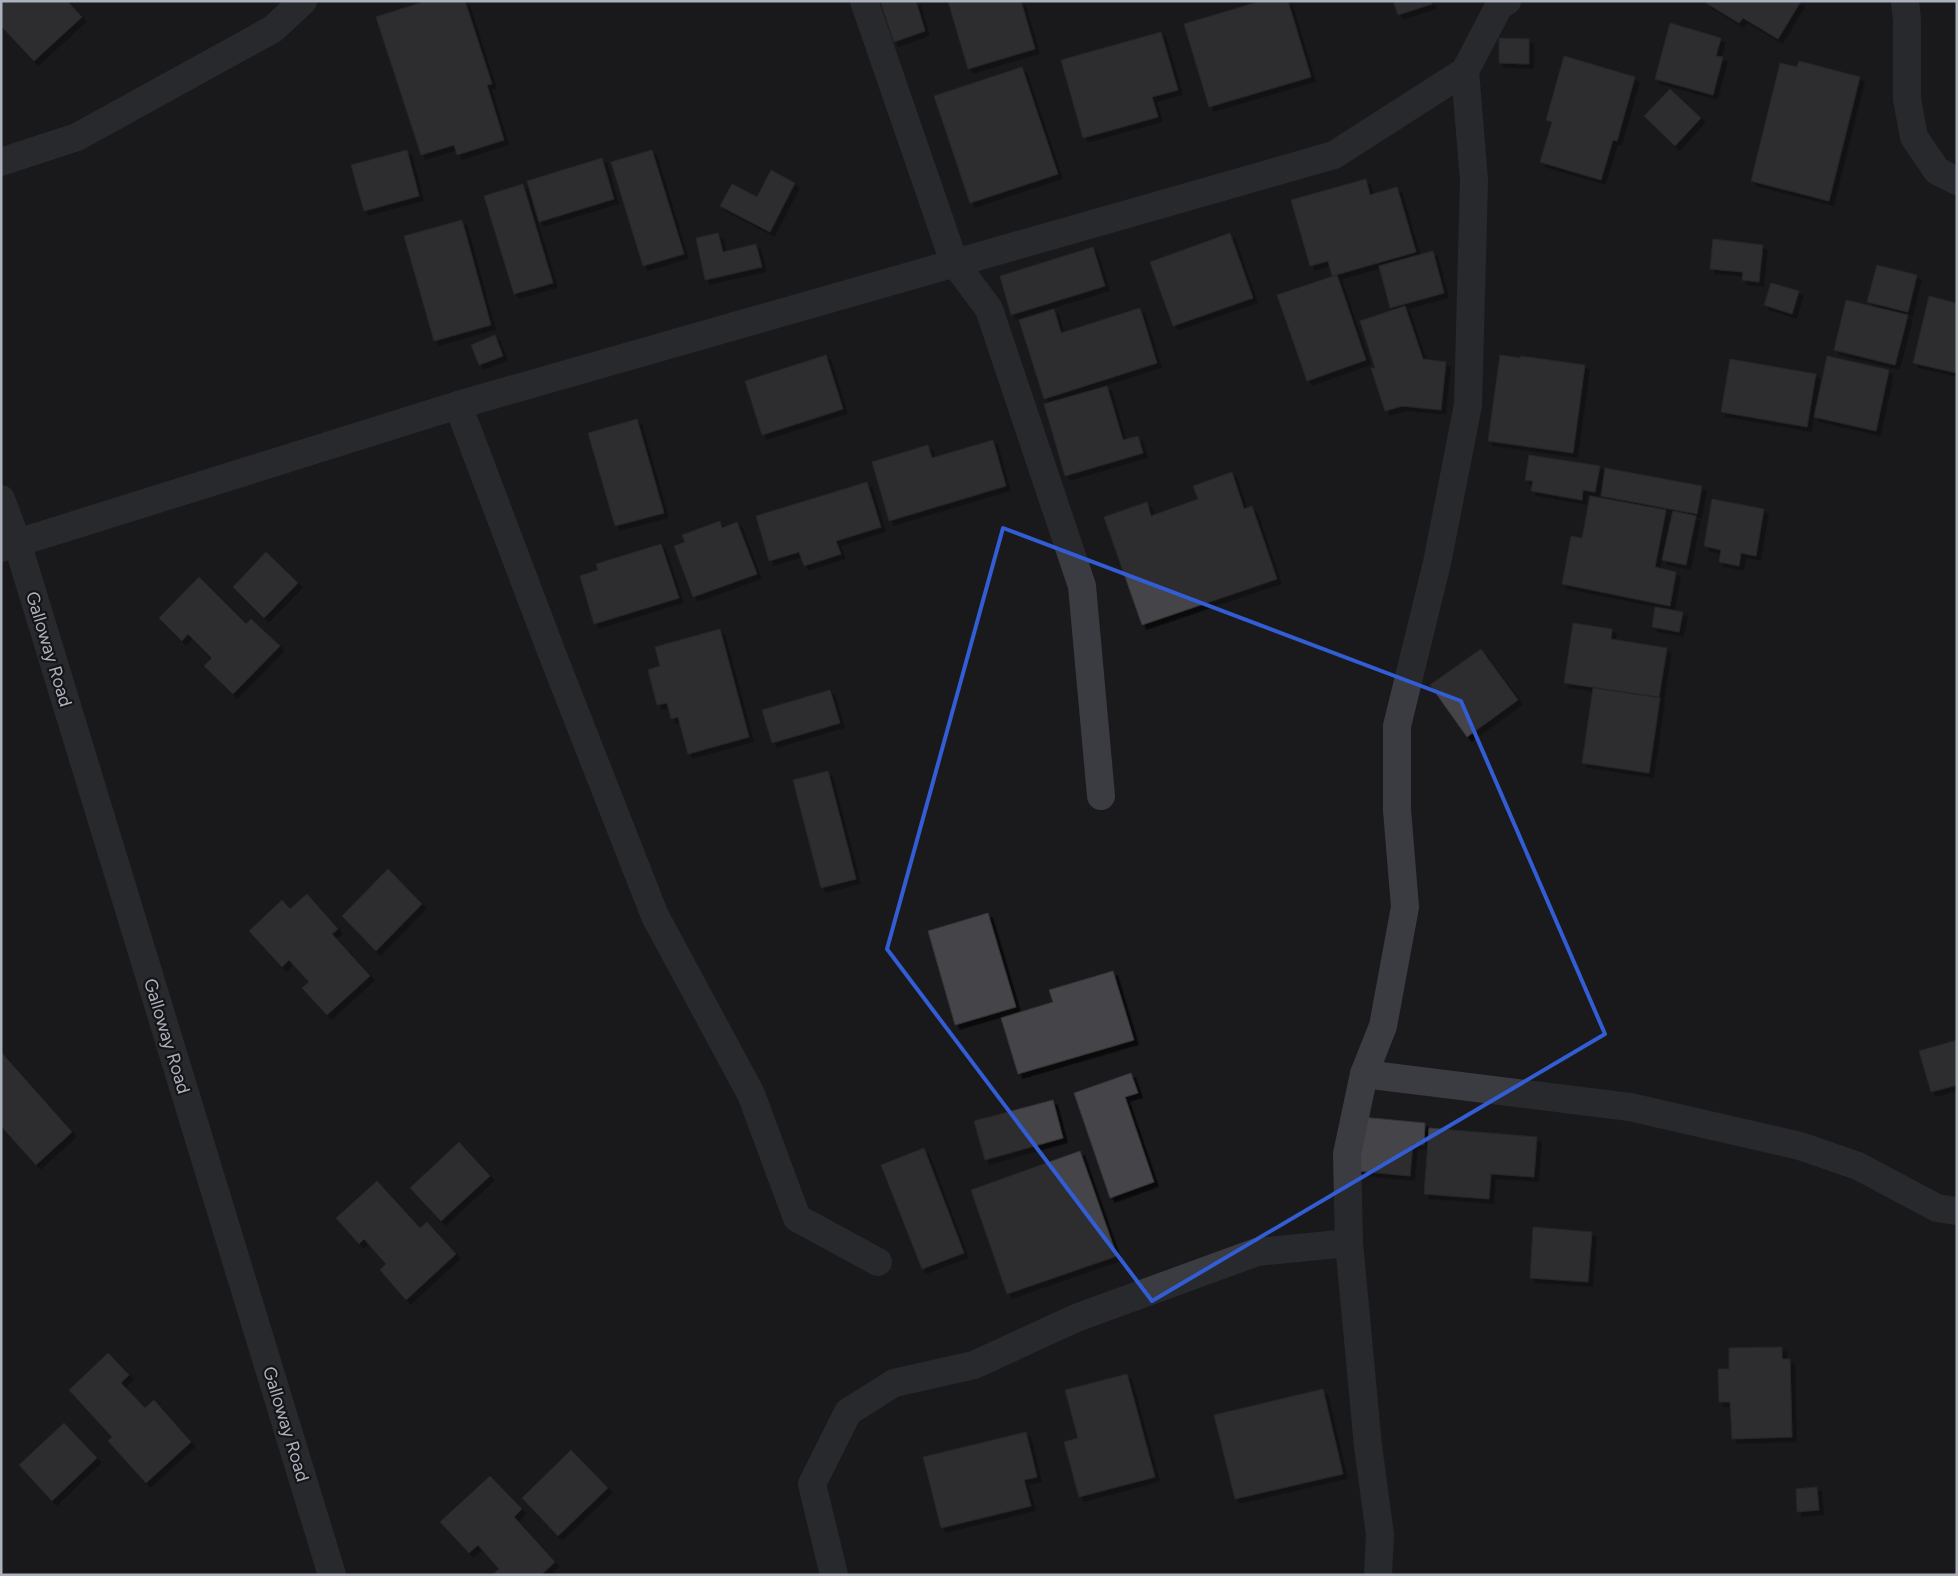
<svg xmlns="http://www.w3.org/2000/svg" width="1958" height="1576" font-family="Figtree,sans-serif">
  <style>
    .building { fill: #44454a; stroke: #343439; filter: url(#shadow) }
    .lines { fill: none; stroke-linecap: round; stroke-linejoin: round }
    .minor { stroke: #3a3c42; stroke-width: 28 }
    .marked { fill: none; stroke: #325dd4; stroke-width: 4; stroke-linejoin: round }
    .labels { text-anchor: middle; dominant-baseline: central; stroke-width: 4.5; stroke-linejoin: round; paint-order: stroke }
    .street-label { font-size: 18px; fill: #abb1bd; stroke: #151518 }
  </style>
  <defs>
    <filter id="shadow"><feDropShadow dx="4.5" dy="4.5" stdDeviation="0" flood-color="#0009"/></filter>
  </defs>
  <rect width="100%" height="100%" fill="#1a1a1c"/>
  <g class="building">
    <path d="M1,1H67L82,17L34,61L1,26Z"/>
    <path d="M426,1H465L492,84L487,85L504,140L457,155L454,145L421,155L376,17Z"/>
    <path d="M880,1H916L925,31L894,42Z"/>
    <path d="M948,1H1021L1035,49L968,69Z"/>
    <path d="M1261,1H1288L1311,77L1209,107L1184,24Z"/>
    <path d="M1393,1H1431L1432,4L1398,15Z"/>
    <path d="M1707,1H1801L1778,39L1743,18L1739,23L1706,3Z"/>
    <path d="M1670,23L1721,38L1716,56L1723,57L1713,95L1655,79Z"/>
    <path d="M1161,32L1178,90L1152,97L1158,117L1083,138L1061,60Z"/>
    <path d="M1499,38L1529,39V64L1499,63Z"/>
    <path d="M1564,56L1635,77L1617,141L1613,140L1601,180L1540,162L1552,122L1546,120Z"/>
    <path d="M1799,61L1860,77L1829,201L1751,181L1780,63L1797,67Z"/>
    <path d="M1022,67L1058,174L970,203L934,96Z"/>
    <path d="M1670,89L1701,118L1675,146L1644,116Z"/>
    <path d="M407,150L419,196L364,211L351,165Z"/>
    <path d="M652,150L684,254L643,266L611,162Z"/>
    <path d="M602,158L614,199L539,222L527,181Z"/>
    <path d="M771,170L795,183L770,232L720,206L732,184L757,197Z"/>
    <path d="M1366,179L1370,195L1397,187L1416,252L1332,276L1328,261L1310,266L1291,200Z"/>
    <path d="M523,184L553,283L514,294L484,196Z"/>
    <path d="M462,220L491,325L434,341L404,236Z"/>
    <path d="M718,233L723,252L756,244L762,267L705,280L696,238Z"/>
    <path d="M1230,233L1253,298L1173,326L1150,262Z"/>
    <path d="M1713,239L1763,245L1759,282L1742,280L1743,272L1710,269Z"/>
    <path d="M1093,247L1105,286L1011,315L1000,276Z"/>
    <path d="M1433,251L1444,293L1390,308L1379,266Z"/>
    <path d="M1877,265L1917,275L1908,312L1867,302Z"/>
    <path d="M1337,275L1366,360L1307,381L1277,295Z"/>
    <path d="M1771,283L1799,291L1792,314L1764,305Z"/>
    <path d="M1929,296L1956,303L1957,299V373L1913,363Z"/>
    <path d="M1846,300L1908,315L1895,365L1834,350Z"/>
    <path d="M1405,306L1423,359L1446,362L1441,410L1402,406L1385,411L1371,368H1375L1360,321Z"/>
    <path d="M1140,308L1157,363L1044,399L1019,320L1054,309L1061,333Z"/>
    <path d="M495,335L503,356L479,365L471,345Z"/>
    <path d="M826,355L843,409L762,435L745,381Z"/>
    <path d="M1500,355L1520,358L1521,356L1585,365L1573,453L1488,441Z"/>
    <path d="M1827,356L1889,370L1876,431L1814,417Z"/>
    <path d="M1730,359L1816,374L1807,427L1721,412Z"/>
    <path d="M1107,386L1123,440L1138,436L1143,453L1065,476L1044,404Z"/>
    <path d="M637,419L664,513L615,526L588,433Z"/>
    <path d="M993,440L1006,486L889,521L872,462L928,445L932,458Z"/>
    <path d="M1529,455L1600,466L1595,492L1583,490L1582,500L1531,491L1533,481L1525,480Z"/>
    <path d="M1605,468L1702,486L1697,514L1601,496Z"/>
    <path d="M1232,472L1244,509L1252,506L1277,579L1142,625L1104,517L1147,502L1151,516L1198,499L1193,486Z"/>
    <path d="M867,482L881,527L836,541L841,554L804,566L799,552L769,561L756,516Z"/>
    <path d="M1590,496L1666,510L1655,567L1676,572L1670,606L1562,584L1571,536L1582,538Z"/>
    <path d="M1712,499L1764,509L1756,556L1741,553L1739,566L1719,562L1721,550L1704,546Z"/>
    <path d="M1673,511L1696,516L1686,565L1662,560Z"/>
    <path d="M720,521L722,528L737,522L757,574L693,597L674,546L685,542L682,535Z"/>
    <path d="M661,544L679,598L594,624L580,576L598,570L596,564Z"/>
    <path d="M266,552L298,583L264,618L233,587Z"/>
    <path d="M199,577L246,624L251,619L280,646L233,694L204,666L212,658L188,634L182,641L159,618Z"/>
    <path d="M1655,607L1683,612L1679,632L1652,627Z"/>
    <path d="M1573,623L1612,629L1611,639L1667,648L1659,697L1564,683Z"/>
    <path d="M720,629L749,737L688,754L678,717L671,719L667,703L657,705L648,670L660,666L655,647Z"/>
    <path d="M1481,649L1518,700L1467,737L1430,685Z"/>
    <path d="M1593,688L1660,698L1649,773L1582,763Z"/>
    <path d="M830,690L840,723L772,743L762,710Z"/>
    <path d="M828,771L856,879L821,888L793,780Z"/>
    <path d="M388,869L422,904L376,951L342,916Z"/>
    <path d="M307,894L338,929L332,934L370,976L327,1015L302,988L309,982L289,960L282,967L249,931L282,900L290,909Z"/>
    <path d="M988,913L1016,1007L955,1025L928,931Z"/>
    <path d="M1113,971L1134,1040L1018,1074L1001,1018L1053,1002L1049,990Z"/>
    <path d="M1957,1040V1085L1931,1092L1919,1051Z"/>
    <path d="M1,1052L72,1132L36,1165L1,1126Z"/>
    <path d="M1131,1073L1138,1093L1125,1097L1154,1182L1110,1198L1074,1093Z"/>
    <path d="M1053,1100L1063,1138L985,1160L974,1121Z"/>
    <path d="M1361,1117L1425,1123L1424,1145L1413,1144L1410,1176L1357,1171Z"/>
    <path d="M1429,1128L1537,1137L1534,1177L1491,1174L1489,1199L1424,1194Z"/>
    <path d="M459,1142L490,1176L441,1221L410,1188Z"/>
    <path d="M924,1148L964,1253L922,1269L881,1165Z"/>
    <path d="M1080,1151L1117,1256L1007,1294L971,1190Z"/>
    <path d="M377,1181L420,1228L427,1222L456,1254L406,1300L380,1270L386,1264L364,1239L359,1244L336,1218Z"/>
    <path d="M1533,1227L1592,1232L1588,1282L1530,1278Z"/>
    <path d="M1782,1347V1359H1790L1792,1437L1732,1439L1730,1402H1719L1718,1369H1729V1348Z"/>
    <path d="M108,1353L129,1375L121,1383L145,1408L154,1400L191,1442L146,1483L108,1441L112,1437L69,1390Z"/>
    <path d="M1127,1374L1155,1477L1079,1497L1064,1442L1078,1438L1065,1390Z"/>
    <path d="M1323,1389L1343,1474L1235,1499L1214,1415Z"/>
    <path d="M64,1423L97,1458L52,1501L19,1465Z"/>
    <path d="M1026,1432L1037,1477L1024,1480L1031,1506L941,1528L923,1457Z"/>
    <path d="M571,1450L608,1488L558,1536L522,1498Z"/>
    <path d="M490,1476L522,1509L514,1517L555,1562L541,1575H492L499,1569L478,1545L469,1553L440,1522Z"/>
    <path d="M1817,1487L1819,1510L1797,1512L1796,1489Z"/>
  </g>
  <g class="lines">
    <g class="minor">
      <path d="M864,1L954,262L989,309L1082,586L1101,796"/>
      <path d="M1905,1L1907,20V99L1914,137L1937,171L1957,181"/>
      <path d="M1,162L77,137L273,29L303,1"/>
      <path d="M458,405L553,656L655,916L751,1094L797,1218L878,1262"/>
      <path d="M1,499L17,542L332,1575"/>
      <path d="M1,548L458,405L1334,155L1465,71L1499,6L1507,1"/>
      <path d="M1364,1074L1630,1107L1800,1146L1858,1166L1937,1208L1957,1211"/>
      <path d="M834,1575L812,1484L848,1412L894,1383L974,1365L1076,1318L1257,1252L1349,1243"/>
      <path d="M1378,1575L1380,1535L1368,1446L1349,1243L1347,1154L1364,1074L1383,1026L1405,907L1397,810V726L1437,563L1468,405L1474,180L1465,71"/>
    </g>
  </g>
  <path d="M0 0H1958V1576H0ZM1003,528L1461,701L1605,1034L1152,1301L887,949Z" fill="#1a1a1c" fill-opacity=".55" fill-rule="evenodd"/>
  <path class="marked" d="M1003,528L1461,701L1605,1034L1152,1301L887,949Z"/>
  <g class="labels">
    <g class="street-label">
      <text transform="translate(49 649) rotate(73)">Galloway Road</text>
      <text transform="translate(167 1036) rotate(73)">Galloway Road</text>
      <text transform="translate(286 1424) rotate(73)">Galloway Road</text>
    </g>
  </g>
  <rect width="1958" height="1576" fill="none" stroke="#abb1bd" stroke-width="5"/>
</svg>
